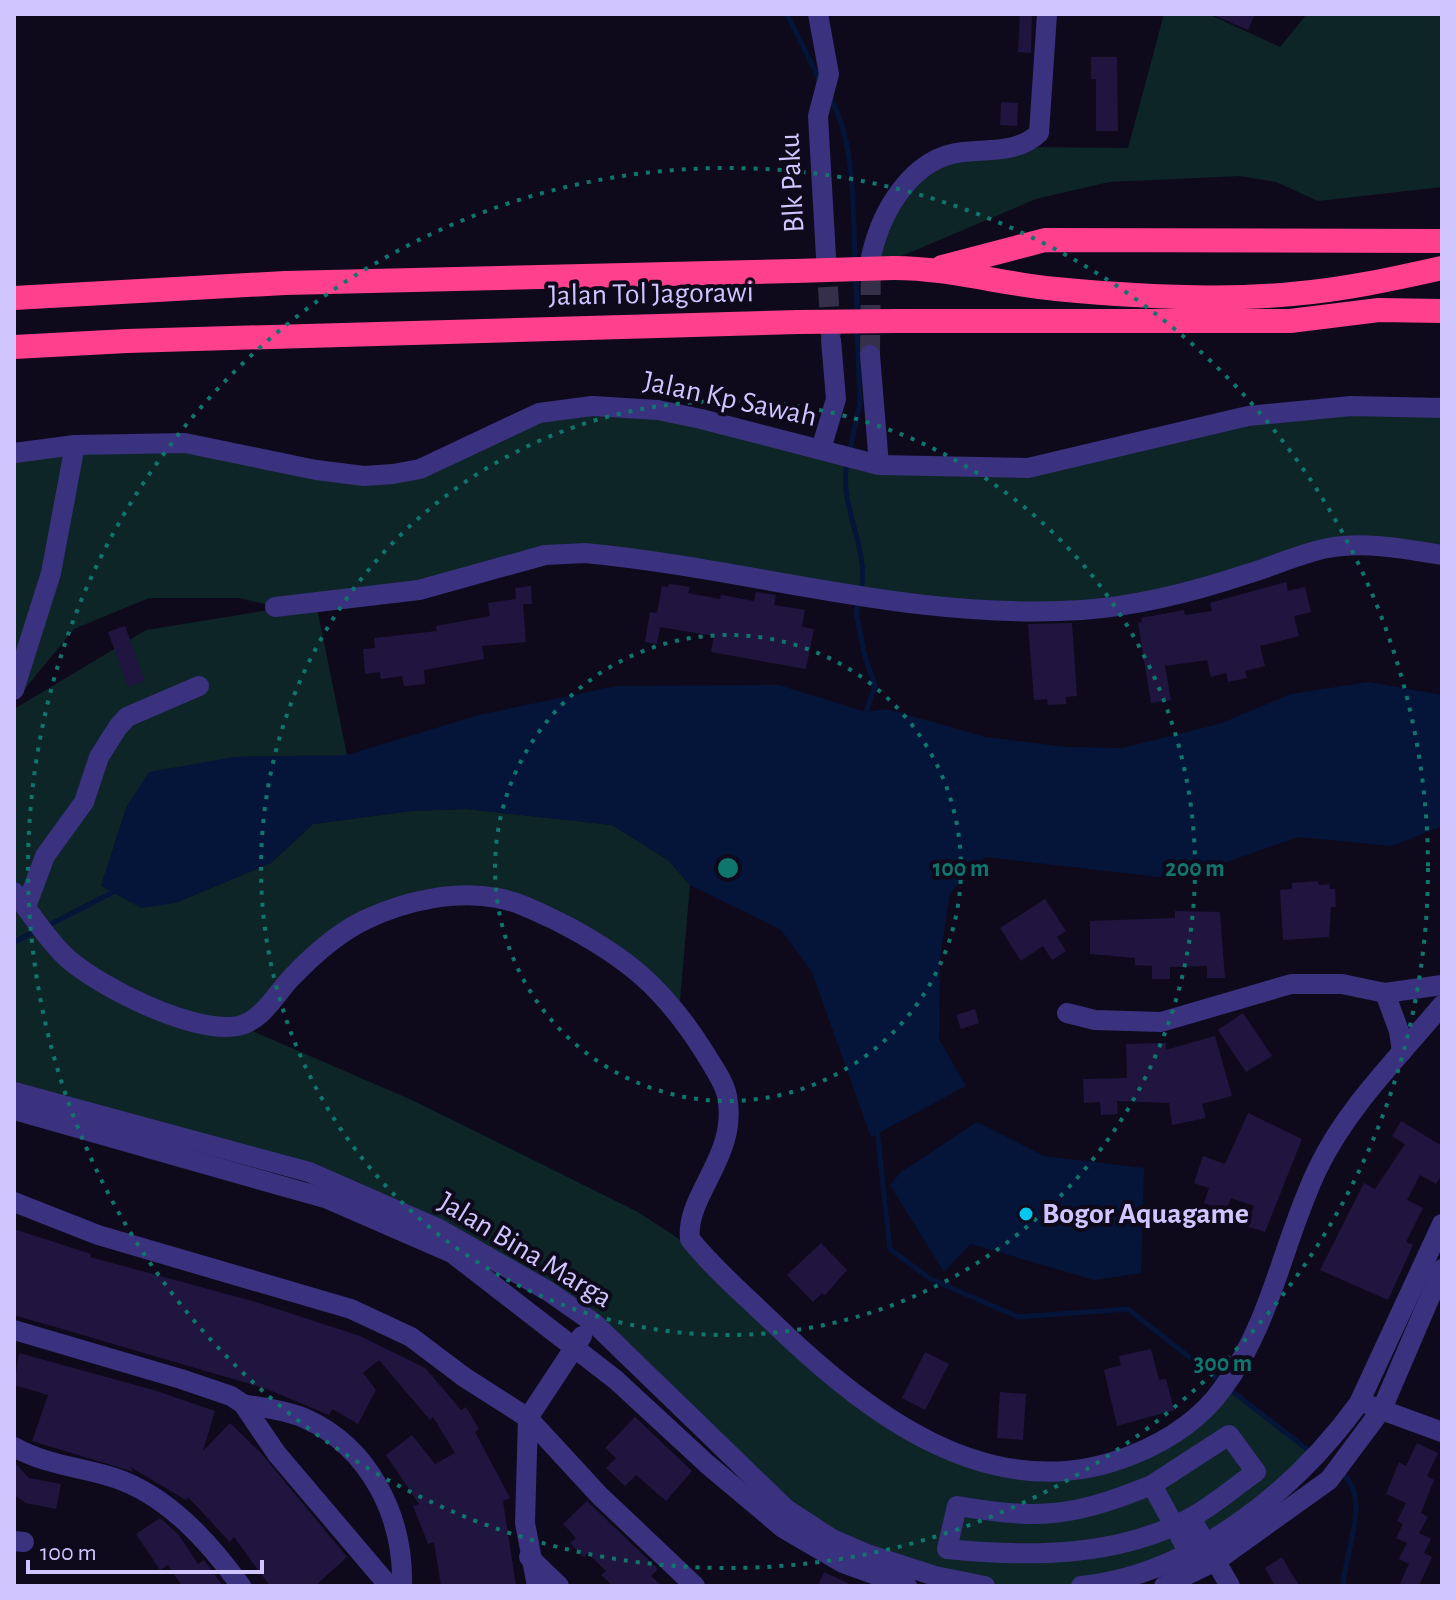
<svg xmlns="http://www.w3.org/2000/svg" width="1456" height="1600" font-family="'Alegreya Sans',sans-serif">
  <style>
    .green { fill: #0d2526 }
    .water { fill: #05153a }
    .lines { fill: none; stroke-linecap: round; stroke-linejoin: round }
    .stream { stroke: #05153a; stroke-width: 5 }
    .building { fill: #20153e }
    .minor-tunnel { stroke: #352f49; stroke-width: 20; stroke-dasharray: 20 10; stroke-linecap: butt }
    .minor { stroke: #3a317f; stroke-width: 20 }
    .highway { stroke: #ff408d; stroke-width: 24 }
    .highway-bridge { stroke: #ff408d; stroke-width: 24 }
    .ring { fill: none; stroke: #0f766e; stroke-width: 4; stroke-dasharray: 4 8 }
    .poi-dot { fill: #00c6f0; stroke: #0e0a1c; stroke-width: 3 }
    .labels { text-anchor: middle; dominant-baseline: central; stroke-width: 8; stroke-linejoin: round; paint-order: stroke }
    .street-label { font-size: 30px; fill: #d0c5ff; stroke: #0e0a1c }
    .poi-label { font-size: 30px; font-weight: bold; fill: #d0c5ff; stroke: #0e0a1c; text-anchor: start }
    .centre { fill: #0f766e; stroke: #0e0a1c; stroke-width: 4 }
    .ring-label { font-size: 24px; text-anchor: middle; font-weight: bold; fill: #0f766e; stroke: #0e0a1c; stroke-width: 8; stroke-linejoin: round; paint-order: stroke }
  </style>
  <rect width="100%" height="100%" fill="#0e0a1c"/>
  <g class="green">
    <path d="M1164,14H1208L1280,47L1307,14H1442V187L1318,201L1276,182L1240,176L1109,182L1036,199L871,269L874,246L918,172L1015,147L1128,148Z"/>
    <path d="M592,406L872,464L1030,468L1248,416L1442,408V555L1329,548L1204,589L1014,612L585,553L316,603L347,755L234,757L127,806L101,886L175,903L271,863L313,824L411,811L466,809L612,825L668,860L690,885L679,1012L545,915L451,897L334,937L241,1026L414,1101L638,1212L702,1254L912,1435L1051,1470L1145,1449L1225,1385L1313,1454L1205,1545L1081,1586H985L832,1539L594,1323L370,1196L14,1092V709L146,630L282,608L239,598H149L74,629L14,702V453L190,443L393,474L513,423Z"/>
  </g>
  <g class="water">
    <path d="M1369,682L1442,695V826L1392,846L1298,837L1221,864L1159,877L985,857L950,893L940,958L939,1039L966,1086L871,1137L812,972L781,930L690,885L668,860L612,825L466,809L411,811L313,824L271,863L175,903L141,908L101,886L127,806L149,772L234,757L347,755L479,715L616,686L779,685L866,712L887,709L985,737L1066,747L1122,748L1219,724L1291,694Z"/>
    <path d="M977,1122L1044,1156L1144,1168L1141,1273L1094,1280L971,1244L944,1272L890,1185L900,1173Z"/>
  </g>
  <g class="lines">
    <g class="stream">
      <path d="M787,14L820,81"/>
      <path d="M829,97C856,138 853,215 855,263"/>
      <path d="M856,277L857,315"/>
      <path d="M849,454L860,402L857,329"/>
      <path d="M847,463C838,505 870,548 861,591"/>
      <path d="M859,601L856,612L865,657L875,686L866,712L860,715"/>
      <path d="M47,926L117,890"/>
      <path d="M14,942L38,930"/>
      <path d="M877,1130L890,1249L929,1278L1018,1317L1128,1309L1221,1382"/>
      <path d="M1228,1388L1312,1453"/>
      <path d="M1340,1472C1373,1495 1345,1550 1343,1586"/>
    </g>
  </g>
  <g class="building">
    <path d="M1020,14H1032L1031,53L1018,52Z"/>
    <path d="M1211,14H1255L1248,30Z"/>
    <path d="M1091,57H1117L1118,131H1096V79H1091Z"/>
    <path d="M1001,102L1018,103L1017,126L1000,125Z"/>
    <path d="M1286,582L1288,591L1305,587L1311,612L1294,616L1299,636L1260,646L1265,666L1245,671L1247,678L1228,682L1226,673L1211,677L1207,660L1165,666L1171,700L1151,703L1138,623L1142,622L1141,618L1184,610L1185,615L1212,611L1210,603Z"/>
    <path d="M669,584L690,587L688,593L720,599L721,595L754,601L756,592L776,595L774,605L805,610L802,627L814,629L806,669L711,652L714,636L660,627L657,644L645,642L650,612L657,613L662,586L668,587Z"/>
    <path d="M531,586L532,604H523L526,642L482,646L484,659L424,670L425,684L404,686L402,676L381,679L380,672L365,674L363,649L375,648L374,638L437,631L436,626L490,616L488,603L516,599L515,588Z"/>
    <path d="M1072,623L1077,696L1066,697V704L1048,705L1047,699L1034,700L1028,624Z"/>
    <path d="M125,626L145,681L128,687L108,632Z"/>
    <path d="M1318,881L1319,885L1329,884L1330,889H1335L1336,907H1331L1329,937L1283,940L1280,890L1292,889V883Z"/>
    <path d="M1045,899L1066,931L1057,937L1066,951L1052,960L1043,946L1021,961L1000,928Z"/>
    <path d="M1175,911L1220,912L1225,978H1207V966L1170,967V979H1152V966L1135,965V958L1090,954V921L1175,918Z"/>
    <path d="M975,1009L979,1023L961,1029L956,1015Z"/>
    <path d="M1243,1013L1272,1056L1246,1072L1218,1030Z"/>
    <path d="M1215,1036L1232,1096L1202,1104L1206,1118L1172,1125L1169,1103L1117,1101L1118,1114L1101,1115L1100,1102L1084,1103L1083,1079L1127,1078L1126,1044L1166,1043V1050Z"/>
    <path d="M1248,1113L1302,1139L1265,1232L1246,1226L1254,1206L1231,1198L1226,1211L1204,1203L1209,1188L1194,1183L1203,1156L1225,1164Z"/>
    <path d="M1401,1121L1442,1146V1174L1436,1184L1420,1175L1407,1200L1423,1208L1406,1242L1413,1245L1388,1300L1320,1270L1364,1183L1375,1189L1405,1144L1392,1136Z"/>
    <path d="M14,1229L91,1254L90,1257L256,1302L360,1336L425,1368L461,1410L466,1407L479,1429L475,1432L510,1498L503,1501L516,1586H441L434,1542L428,1544L413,1506L419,1504L386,1455L412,1435L435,1464L455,1453L433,1417L430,1420L379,1360L363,1373L376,1390L358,1424L332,1409L329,1415L267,1389L14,1315Z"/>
    <path d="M821,1243L847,1270L825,1295L822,1293L813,1302L787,1275Z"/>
    <path d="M1151,1349L1159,1380L1166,1379L1174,1410L1117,1426L1104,1370L1121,1365L1119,1356Z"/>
    <path d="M925,1352L949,1364L925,1410L902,1398Z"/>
    <path d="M19,1353L157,1391L215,1411L203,1451L230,1423L261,1453L347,1557L315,1586H270L234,1537L230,1542L188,1497L186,1500L130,1467L134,1472L32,1441L48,1395L14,1385Z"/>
    <path d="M1000,1392L1026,1394L1023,1440L997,1438Z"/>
    <path d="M635,1417L692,1471L666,1501L636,1475L625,1486L606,1468L616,1458L605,1448Z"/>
    <path d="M1417,1443L1438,1453L1427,1476L1434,1480L1421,1513L1428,1517L1419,1533L1431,1539L1424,1553L1432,1557L1419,1586H1399L1409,1564L1399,1559L1407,1543L1396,1538L1403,1524L1397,1521L1406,1503L1386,1494L1399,1462L1406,1466Z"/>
    <path d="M14,1462L29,1478L61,1484L56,1509L26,1503L14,1495Z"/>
    <path d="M587,1501L658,1569L651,1576L662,1586H613L601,1575L606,1571L588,1553L584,1557L570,1543L576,1538L563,1524Z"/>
    <path d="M160,1518L178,1534L198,1564L204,1560L223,1586H182L168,1565L160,1570L136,1534Z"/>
    <path d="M1282,1557L1291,1573L1300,1586H1275L1265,1568Z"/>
    <path d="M824,1572L854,1586H818Z"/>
  </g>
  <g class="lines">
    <g class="minor-tunnel">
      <path d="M826,257L831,336"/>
      <path d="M870,355L871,257"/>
    </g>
    <g class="minor">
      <path d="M818,14L829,74L818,116L826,257"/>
      <path d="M871,257C881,211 912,157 963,152C988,149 1019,153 1039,133L1047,14"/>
      <path d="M870,355L879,465"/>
      <path d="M821,449L836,399L831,340"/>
      <path d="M14,453L75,445L185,443L316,470L364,476L393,474L420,469L539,413L592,406L658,410L701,419L879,465L1028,468L1248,416L1351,406L1442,408"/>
      <path d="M275,607L419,590L545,555L585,553C754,569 910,621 1082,610C1139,606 1193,592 1247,574C1274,566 1301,553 1328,548C1365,541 1406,549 1442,555"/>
      <path d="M14,690L51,573L75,445"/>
      <path d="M14,892C31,913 47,940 67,958C101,988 193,1034 238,1026C262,1021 276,994 291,978C313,955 338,932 367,919C405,901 455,890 497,898C517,901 540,913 559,922C627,957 664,988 705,1053C713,1067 724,1081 727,1096C739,1156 685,1195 690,1239C712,1267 740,1291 766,1316C862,1409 989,1513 1132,1455C1167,1441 1201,1419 1223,1388C1272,1322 1283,1240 1318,1168C1348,1106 1399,1057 1442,1005"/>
      <path d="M26,907L45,856L84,802L99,757L118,727L127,717L199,686"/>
      <path d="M1385,993L1399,1031L1402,1052"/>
      <path d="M1067,1013L1095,1020L1161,1022L1291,984H1342L1385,993L1442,985"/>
      <path d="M14,1092L309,1172L439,1229L548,1291L594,1323L786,1509L832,1539L867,1554L935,1576L985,1586"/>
      <path d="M14,1110L328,1199L452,1253L616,1380L707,1464L783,1528L843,1563L907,1586"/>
      <path d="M14,1202L98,1235L351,1309L411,1337L464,1377L528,1418L599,1495L695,1586"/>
      <path d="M14,1330L181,1379L231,1396L243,1404L277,1454L389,1586"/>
      <path d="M243,1404C263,1408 286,1410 304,1418C370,1447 404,1517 402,1586"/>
      <path d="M1371,1406L1442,1432"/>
      <path d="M14,1447C46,1465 81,1467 115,1478C168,1496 209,1542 241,1586"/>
      <path d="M1152,1485C1072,1517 1042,1520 957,1506L947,1549C1027,1557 1116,1558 1190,1518C1213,1506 1234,1487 1256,1472L1229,1435L1152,1485L1189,1553"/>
      <path d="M1191,1518L1230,1586"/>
      <path d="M14,1541L24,1542"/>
      <path d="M529,1557L559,1586"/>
      <path d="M537,1586L525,1523L528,1418L582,1336"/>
      <path d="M1081,1586C1192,1575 1296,1490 1359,1403L1442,1224"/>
      <path d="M1164,1586L1216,1561L1329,1480L1382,1409L1442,1269"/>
    </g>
    <g class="highway">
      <path d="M942,267L1045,240L1442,241"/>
      <path d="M894,268C949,268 1001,284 1056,289C1129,296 1219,301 1292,294C1342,290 1393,279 1442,268"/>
      <path d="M14,298L285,283L795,271"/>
      <path d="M899,321H1290L1379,310L1442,311"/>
      <path d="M14,347L127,341L799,322"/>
    </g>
    <g class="highway-bridge">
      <path d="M795,271L894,268"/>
      <path d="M799,322L899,321"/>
    </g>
  </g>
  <g class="ring">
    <circle cx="728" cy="868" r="233"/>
    <circle cx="728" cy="868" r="467"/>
    <circle cx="728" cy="868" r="700"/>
  </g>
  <circle class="poi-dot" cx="1026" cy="1214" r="8"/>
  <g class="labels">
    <g class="street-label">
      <text transform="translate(792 183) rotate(-93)">Blk Paku</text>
      <text transform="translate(651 294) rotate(-1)">Jalan Tol Jagorawi</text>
      <text transform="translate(730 399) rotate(12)">Jalan Kp Sawah</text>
      <text transform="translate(525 1250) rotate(31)">Jalan Bina Marga</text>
    </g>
    <g class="poi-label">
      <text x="1042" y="1214">Bogor Aquagame</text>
    </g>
  </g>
  <circle cx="728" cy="868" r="12" class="centre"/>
  <g class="ring-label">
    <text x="961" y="876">100 m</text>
    <text x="1195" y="876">200 m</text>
    <text x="1223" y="1371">300 m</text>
  </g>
  <rect width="1456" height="1600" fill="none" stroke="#d0c5ff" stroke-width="32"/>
  <path d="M28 1560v12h234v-12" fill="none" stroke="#d0c5ff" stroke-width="4"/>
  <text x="40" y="1560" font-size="24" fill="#d0c5ff" stroke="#0e0a1c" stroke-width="6" paint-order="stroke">100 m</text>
</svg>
